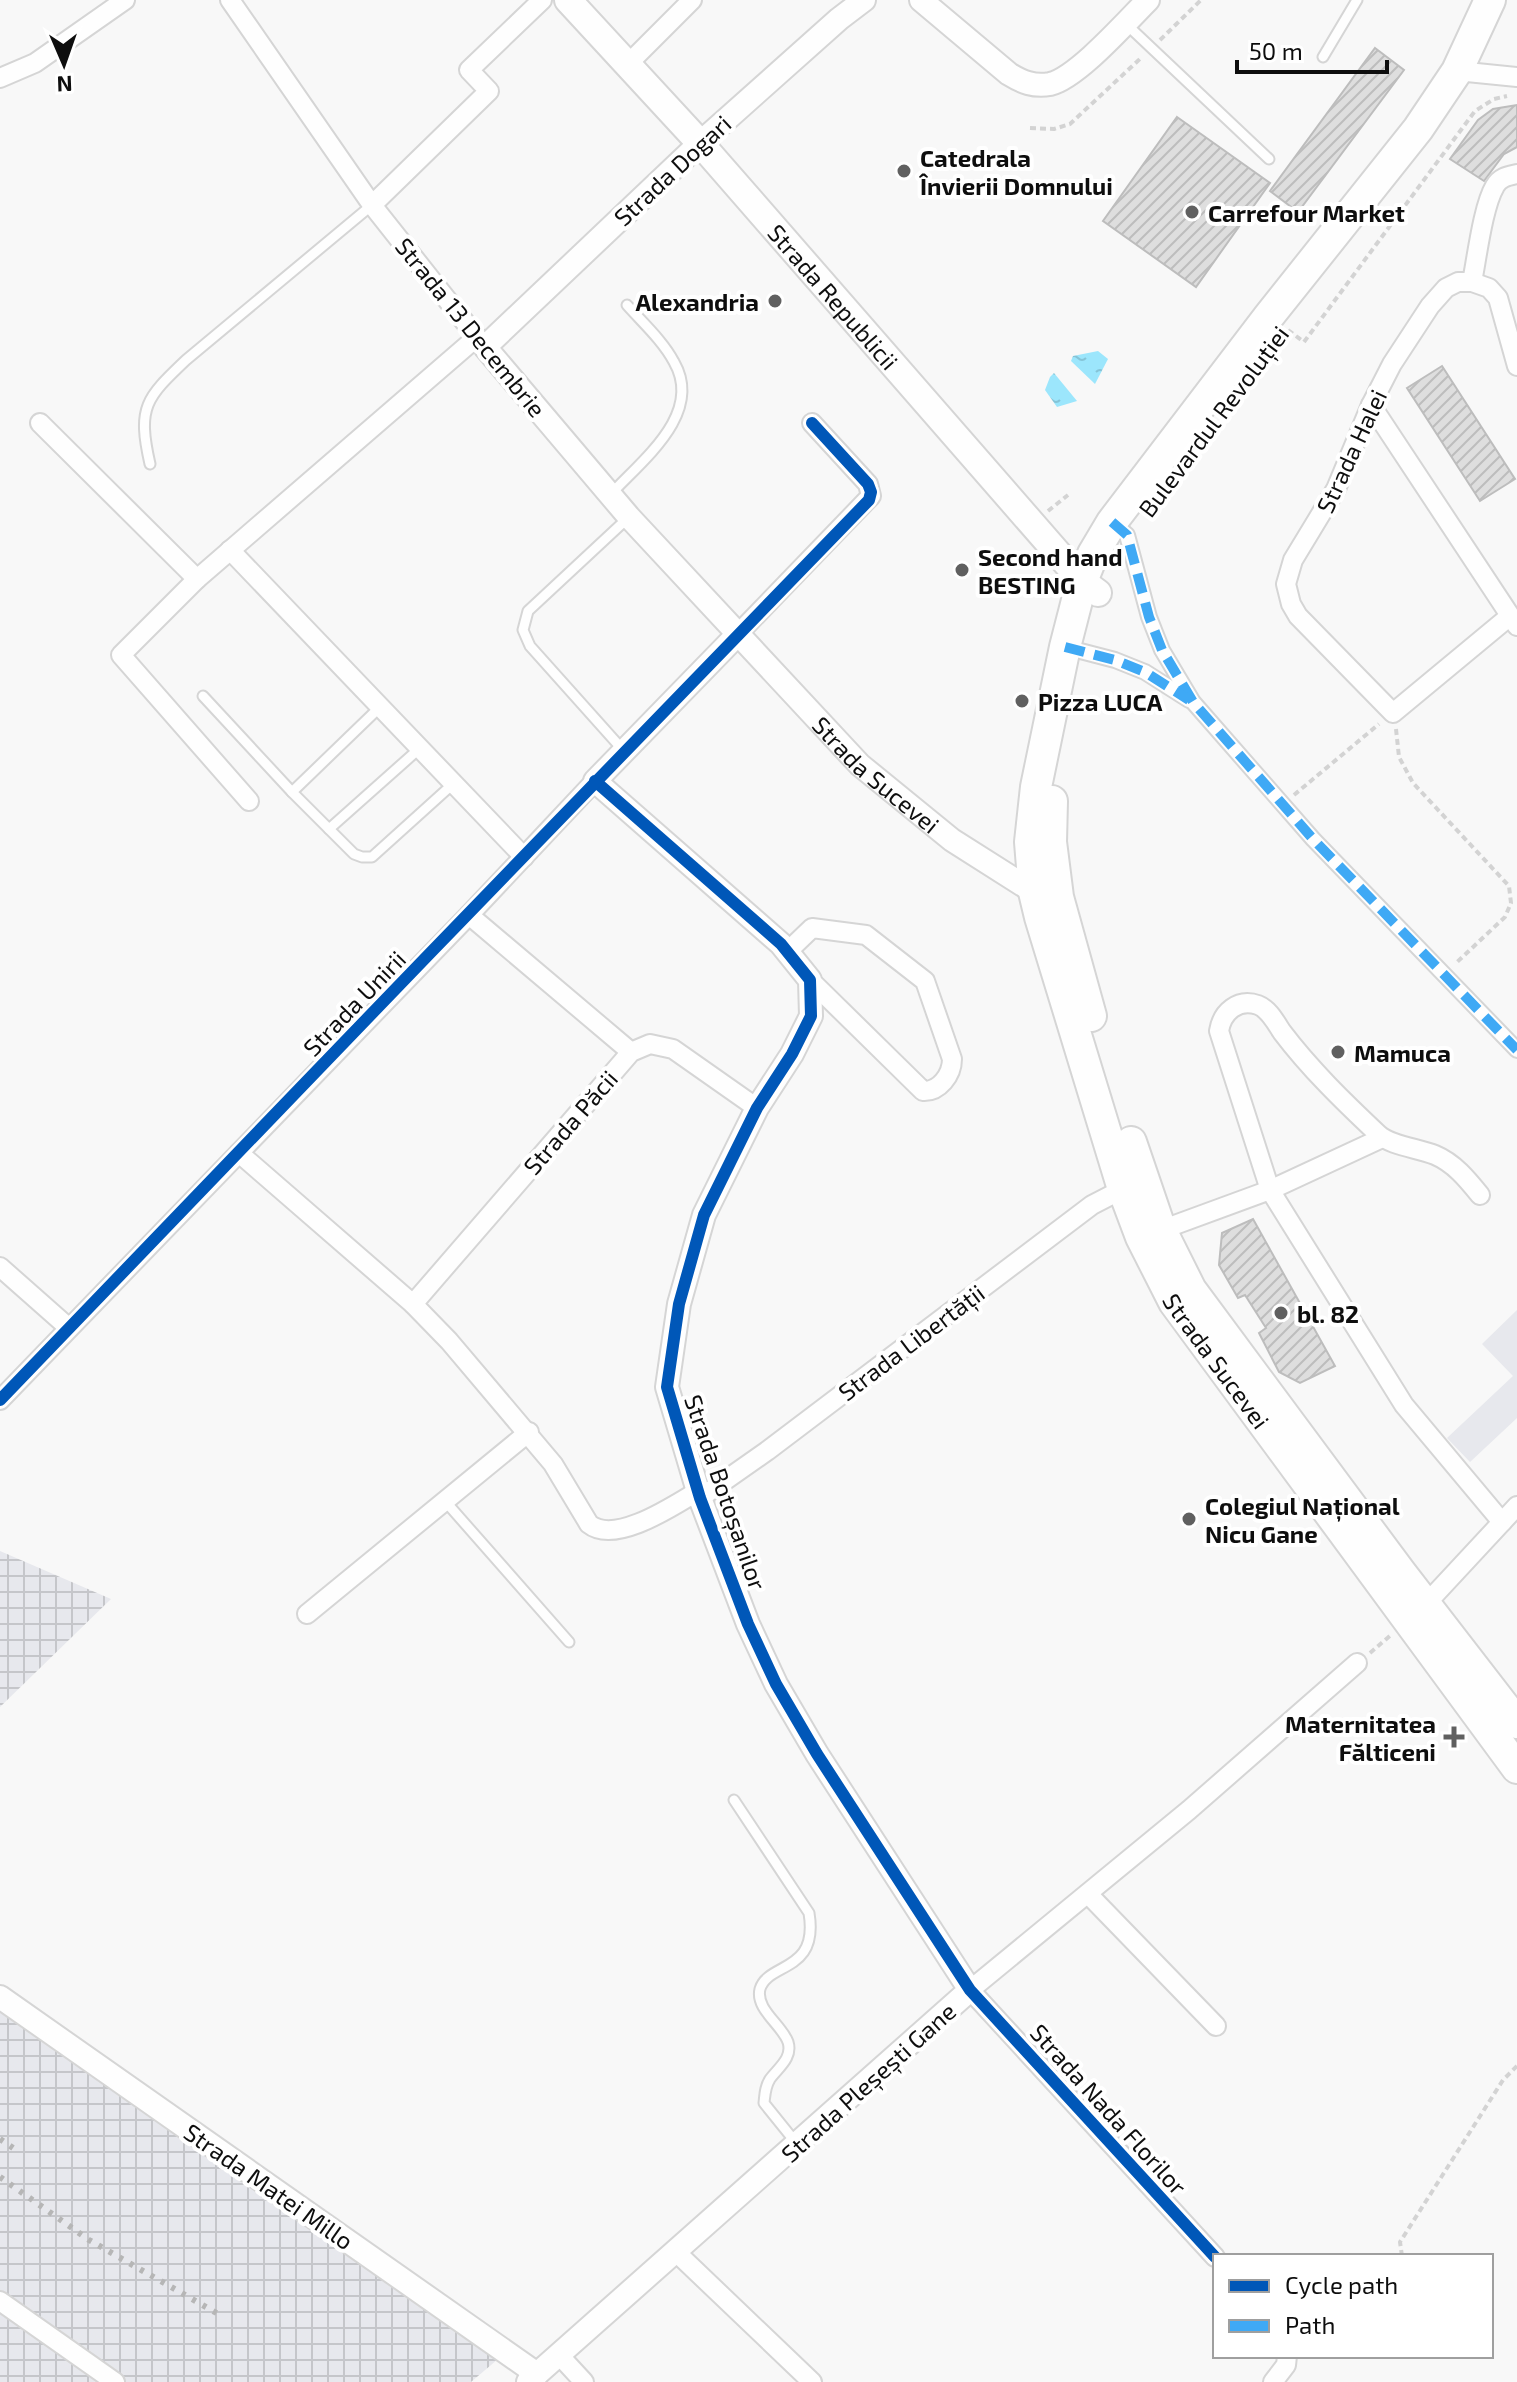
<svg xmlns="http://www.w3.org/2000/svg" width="1517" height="2382" font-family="'Exo 2',sans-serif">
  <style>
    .built { fill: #e7e8ed }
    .industrial { fill: url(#industrial-grid) }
    .water { fill: url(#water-ripples) }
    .building { fill: url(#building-hatch); stroke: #bdbdbd; stroke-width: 2 }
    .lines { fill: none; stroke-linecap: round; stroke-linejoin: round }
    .service-casing { stroke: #d5d5d5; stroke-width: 13 }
    .pedestrian-casing { stroke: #d5d5d5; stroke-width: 18 }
    .minor-casing { stroke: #d5d5d5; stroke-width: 22 }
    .tertiary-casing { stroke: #d5d5d5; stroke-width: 26 }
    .secondary-casing { stroke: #d5d5d5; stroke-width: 30 }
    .primary-casing { stroke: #d5d5d5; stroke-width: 34 }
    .path { stroke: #d3d3d3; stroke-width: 4; stroke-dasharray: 6 4; stroke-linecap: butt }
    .service { stroke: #fefefe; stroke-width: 9 }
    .pedestrian { stroke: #fefefe; stroke-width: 14 }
    .minor { stroke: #fefefe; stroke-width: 18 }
    .tertiary { stroke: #fefefe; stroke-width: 22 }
    .secondary { stroke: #fefefe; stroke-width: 26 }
    .primary { stroke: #fefefe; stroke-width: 30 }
    .rail { stroke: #b6b6b6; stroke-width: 6; stroke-dasharray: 4 8; stroke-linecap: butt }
    .quiet { stroke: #3fa9f5; stroke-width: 10; stroke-dasharray: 20 10; stroke-linecap: butt }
    .cycleway-casing { stroke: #fff; stroke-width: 17 }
    .cycleway { stroke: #0057b8; stroke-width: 12 }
    .poi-dot { fill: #606060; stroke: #fff; stroke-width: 3 }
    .labels { text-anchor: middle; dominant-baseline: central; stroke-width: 8; stroke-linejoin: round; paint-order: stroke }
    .poi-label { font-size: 24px; font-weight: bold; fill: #0e0e0e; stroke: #fff; text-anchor: start }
    .street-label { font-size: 24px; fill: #0e0e0e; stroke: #fff }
  </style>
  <defs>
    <pattern id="industrial-grid" width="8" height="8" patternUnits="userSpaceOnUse" patternTransform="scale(2)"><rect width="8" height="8" fill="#e7e8ed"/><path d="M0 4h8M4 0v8" fill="none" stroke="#c5c6ca"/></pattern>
    <pattern id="water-ripples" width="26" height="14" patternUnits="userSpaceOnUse" patternTransform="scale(2)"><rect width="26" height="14" fill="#9ce6fc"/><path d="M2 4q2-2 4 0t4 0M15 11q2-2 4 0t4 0" fill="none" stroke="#85c4d7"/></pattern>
    <pattern id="building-hatch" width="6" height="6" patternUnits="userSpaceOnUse" patternTransform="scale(2)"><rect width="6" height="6" fill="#dedede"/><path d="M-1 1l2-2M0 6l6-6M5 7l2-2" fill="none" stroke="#bdbdbd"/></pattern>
  </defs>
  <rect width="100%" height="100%" fill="#f8f8f8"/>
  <path class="built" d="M1517,1310V1418L1470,1462L1447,1438L1513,1376L1482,1344Z"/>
  <g class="industrial">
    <path d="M0,1551L111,1599L0,1707Z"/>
    <path d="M0,1999L504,2354L471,2382H0Z"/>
  </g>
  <g class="water">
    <path d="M1098,351L1108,359L1095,384L1071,361L1073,356Z"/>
    <path d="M1054,373L1077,401L1057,407L1045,390L1050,377Z"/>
  </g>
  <g class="building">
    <path d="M1375,48L1404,70L1298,212L1270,191Z"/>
    <path d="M1517,105V147L1504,154L1484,181L1450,159L1478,120L1493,109Z"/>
    <path d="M1177,117L1270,183L1196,287L1103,221Z"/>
    <path d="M1442,366L1515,479L1480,501L1407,388Z"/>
    <path d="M1253,1219L1335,1366L1300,1383L1279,1372L1259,1333L1266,1328L1245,1295L1238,1298L1219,1265L1222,1233Z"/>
  </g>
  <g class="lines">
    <g class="service-casing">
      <g id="service">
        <path d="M1125,23L1269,159"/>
        <path d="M1323,57L1357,0"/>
        <path d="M150,464C137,407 146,398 186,360L372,205"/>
        <path d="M610,495C642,460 704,414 674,362C663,341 643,323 627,305"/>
        <path d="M203,696L292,792"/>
        <path d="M380,707L292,792L354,854L362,857H372L454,783"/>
        <path d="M623,750L530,646L523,630L528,611L629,517"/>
        <path d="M329,829L420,748"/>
        <path d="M445,1501L569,1642"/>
        <path d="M734,1800L809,1913C819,1973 768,1962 760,1989C755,2009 782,2025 788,2042C793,2058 778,2068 770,2079C765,2087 765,2094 764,2103L797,2144"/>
      </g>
    </g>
    <g class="pedestrian-casing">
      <g id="pedestrian">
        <path d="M1112,522L1127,535L1149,617L1162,650L1193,702L1313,839L1517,1050"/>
        <path d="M1065,647L1115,660L1145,672L1189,700"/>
      </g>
    </g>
    <g class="minor-casing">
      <g id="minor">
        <path d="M230,0L372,205L483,345"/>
        <path d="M629,63L692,0"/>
        <path d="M1457,71L1517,77"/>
        <path d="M0,78L35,63L125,0"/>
        <path d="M372,205L489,91L469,70L542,0"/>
        <path d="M1472,282C1477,257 1483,206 1495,186C1500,177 1508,176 1517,174"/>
        <path d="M1371,405L1517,626"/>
        <path d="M40,423L197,579"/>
        <path d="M230,550L524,857"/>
        <path d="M1510,616L1393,713L1298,616L1291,604L1286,584L1293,560L1336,489L1371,405L1392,364L1430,306L1446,288L1458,282H1472L1489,288L1498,298L1517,366"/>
        <path d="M737,635L871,496L868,484L812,423"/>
        <path d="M249,801L121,655L197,579L477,337"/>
        <path d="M469,915L631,1052"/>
        <path d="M787,952L812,928L866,935L925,981L952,1059C952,1075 939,1092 923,1091L810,980"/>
        <path d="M239,1153L413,1304L449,1341L553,1464L589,1524C615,1545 673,1506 698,1491"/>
        <path d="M1480,1195C1467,1179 1454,1163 1435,1155C1418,1148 1391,1146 1378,1134C1344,1102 1310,1069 1282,1032C1276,1023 1269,1009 1258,1005C1238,998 1222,1012 1219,1031L1270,1190L1404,1405L1502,1522"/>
        <path d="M1161,1230L1270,1190L1382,1138"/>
        <path d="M0,1267L69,1328"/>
        <path d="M413,1304L631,1052L650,1044L673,1049L757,1108"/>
        <path d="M0,1400L469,915L595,781"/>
        <path d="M700,1498L767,1451L1092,1205L1123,1189"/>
        <path d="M1425,1605L1517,1506"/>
        <path d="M307,1614L529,1432"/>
        <path d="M1088,1894L1216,2026"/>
        <path d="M677,2253L812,2382"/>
        <path d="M1215,2257L970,1990L1189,1810L1357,1663"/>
        <path d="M0,2301L115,2382"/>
        <path d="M560,2356L584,2382"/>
        <path d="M1273,2382L1286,2365L1287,2356"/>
      </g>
    </g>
    <g class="tertiary-casing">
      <g id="tertiary">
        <path id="s1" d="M864,0L839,19L700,143L485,347L629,517L860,765L952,840L1034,892L1044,894"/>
        <path d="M921,0L1009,74C1022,82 1034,87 1050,84C1077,78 1127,21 1148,0"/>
        <path d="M0,1997L537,2374"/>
        <path d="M528,2382L970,1990L817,1754L776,1684L748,1624L700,1498L667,1387L679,1304L704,1215L757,1108L792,1054L811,1016L810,980L781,944L595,781L737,635"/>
      </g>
    </g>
    <g class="secondary-casing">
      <g id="secondary">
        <path id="s2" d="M568,0L700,143L1082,581L1098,593"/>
      </g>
    </g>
    <g class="primary-casing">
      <g id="primary">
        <path id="s3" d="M1490,0L1457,71L1418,129L1269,316L1112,522L1093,554L1082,581L1065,647L1036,787L1030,842L1034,892L1040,917L1123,1189L1141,1237L1174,1302L1517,1768"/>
        <path d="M1052,801L1051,842L1058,897L1091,1016"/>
        <path d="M1131,1142L1161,1230L1191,1290L1401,1573L1517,1723"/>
      </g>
    </g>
    <g class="path">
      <path d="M1160,40L1201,0"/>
      <path d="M1030,128L1054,129L1070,124L1142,57"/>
      <path d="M1288,330L1304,342L1475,111L1494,99L1507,96"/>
      <path d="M1048,511L1068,495"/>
      <path d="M1396,729L1399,757L1413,783L1509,886L1511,903L1505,917L1455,964"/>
      <path d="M1294,795L1379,724"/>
      <path d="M1370,1653L1391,1635"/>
      <path d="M1402,2256L1400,2242L1503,2080L1517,2066"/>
    </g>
    <use href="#service" class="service"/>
    <use href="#pedestrian" class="pedestrian"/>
    <use href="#minor" class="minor"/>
    <use href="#tertiary" class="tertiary"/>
    <use href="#secondary" class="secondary"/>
    <use href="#primary" class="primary"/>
    <g class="rail">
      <path d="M0,2139L13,2148"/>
      <path d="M0,2177L89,2240L220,2315"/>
    </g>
    <g class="quiet">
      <path d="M1112,522L1127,535L1149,617L1162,650L1193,702L1313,839L1517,1050"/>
      <path d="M1065,647L1115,660L1145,672L1189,700"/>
    </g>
    <g class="cycleway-casing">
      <g id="cycleway">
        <path d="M595,781L781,944L810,980L811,1016L792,1054L757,1108L704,1215L679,1304L667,1387L700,1498L748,1624L776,1684L817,1754L970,1990L1215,2257"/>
        <path d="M0,1400C288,1099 579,799 869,500L871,492L868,484L812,423"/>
      </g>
    </g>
    <use href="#cycleway" class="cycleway"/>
  </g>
  <g class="poi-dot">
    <circle cx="904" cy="171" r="8"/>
    <circle cx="1192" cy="212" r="8"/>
    <circle cx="775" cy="301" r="8"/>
    <circle cx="962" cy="570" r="8"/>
    <circle cx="1022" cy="701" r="8"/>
    <circle cx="1338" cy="1052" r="8"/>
    <circle cx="1281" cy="1313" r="8"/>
    <circle cx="1189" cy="1519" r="8"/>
    <path d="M1450 1725h8v8h8v8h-8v8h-8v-8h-8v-8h8z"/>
  </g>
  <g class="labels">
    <g class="poi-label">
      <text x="920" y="157">Catedrala<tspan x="920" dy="28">Învierii Domnului</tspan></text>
      <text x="1208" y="212">Carrefour Market</text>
      <text x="759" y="301" text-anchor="end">Alexandria</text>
      <text x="978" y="556">Second hand<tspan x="978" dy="28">BESTING</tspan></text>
      <text x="1038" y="701">Pizza LUCA</text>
      <text x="1354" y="1052">Mamuca</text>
      <text x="1297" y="1313">bl. 82</text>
      <text x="1205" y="1505">Colegiul Național<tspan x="1205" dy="28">Nicu Gane</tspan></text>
      <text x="1436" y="1723" text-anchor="end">Maternitatea<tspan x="1436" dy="28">Fălticeni</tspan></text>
    </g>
    <g class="street-label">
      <text transform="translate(672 170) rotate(-43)">Strada Dogari</text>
      <text stroke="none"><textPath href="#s2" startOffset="398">Strada Republicii</textPath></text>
      <text transform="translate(471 327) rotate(51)">Strada 13 Decembrie</text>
      <text transform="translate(1213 421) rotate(-53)">Bulevardul Revoluției</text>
      <text transform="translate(1351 451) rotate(-65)">Strada Halei</text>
      <text stroke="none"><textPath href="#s1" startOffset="1094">Strada Sucevei</textPath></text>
      <text transform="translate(354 1003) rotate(-46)">Strada Unirii</text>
      <text transform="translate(570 1122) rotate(-49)">Strada Păcii</text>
      <text transform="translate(911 1342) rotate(-37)">Strada Libertății</text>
      <text stroke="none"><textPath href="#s3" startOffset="1536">Strada Sucevei</textPath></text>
      <text transform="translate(726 1492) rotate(71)">Strada Botoșanilor</text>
      <text transform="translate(868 2082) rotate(-42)">Strada Pleșești Gane</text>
      <text transform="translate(1109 2109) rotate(48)">Strada Nada Florilor</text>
      <text transform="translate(269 2186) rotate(35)">Strada Matei Millo</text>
    </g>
  </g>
  <rect x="1213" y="2254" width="280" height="104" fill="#ffffff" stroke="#9f9f9f" stroke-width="2"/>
  <rect x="1229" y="2280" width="40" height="12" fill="#0057b8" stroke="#9f9f9f" stroke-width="2"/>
  <text x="1285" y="2294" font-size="24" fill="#0e0e0e">Cycle path</text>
  <rect x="1229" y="2320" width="40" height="12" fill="#3fa9f5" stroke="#9f9f9f" stroke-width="2"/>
  <text x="1285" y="2334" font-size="24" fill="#0e0e0e">Path</text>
  <g transform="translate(64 64) rotate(178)" stroke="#ffffff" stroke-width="6" paint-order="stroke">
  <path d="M0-6L14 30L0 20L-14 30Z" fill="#0e0e0e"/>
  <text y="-12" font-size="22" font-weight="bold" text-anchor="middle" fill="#0e0e0e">N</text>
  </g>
  <path d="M1237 60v12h150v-12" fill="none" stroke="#0e0e0e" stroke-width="4"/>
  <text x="1249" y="60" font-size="24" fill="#0e0e0e" stroke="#ffffff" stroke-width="6" paint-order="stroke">50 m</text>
</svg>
